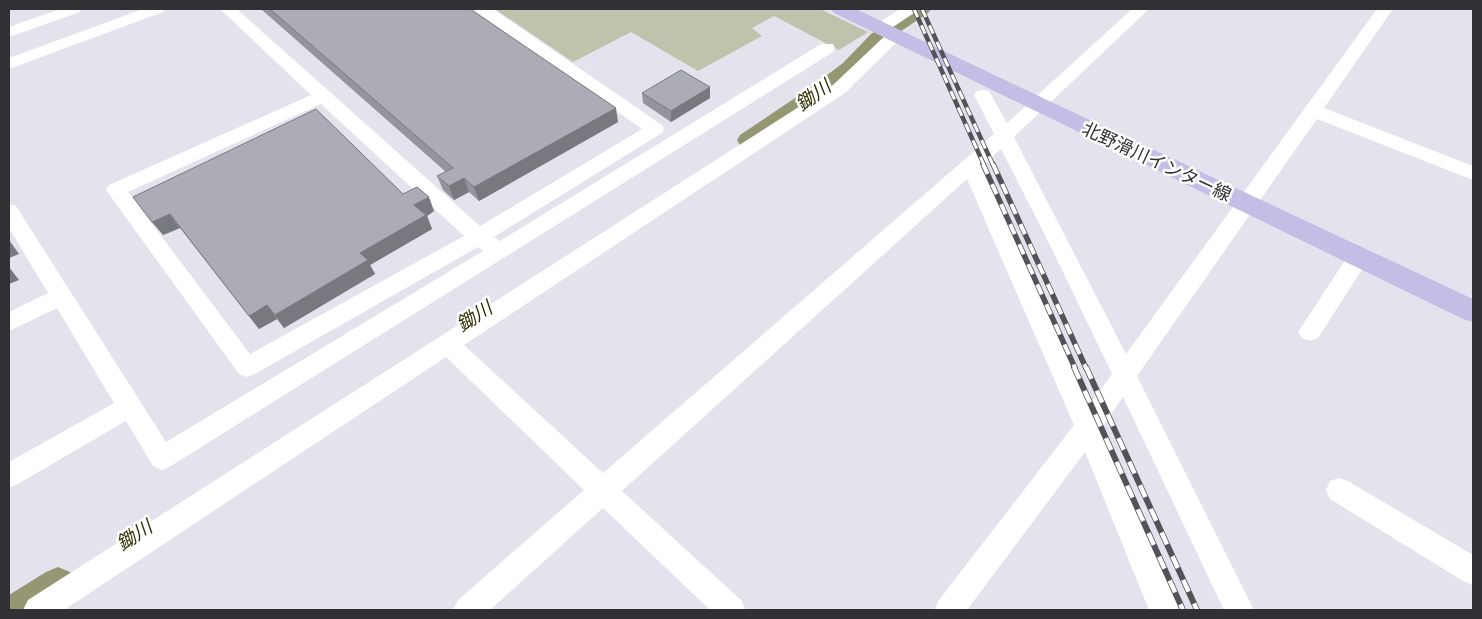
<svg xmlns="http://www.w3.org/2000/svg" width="1482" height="619" font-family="Ubuntu,'Noto Sans JP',sans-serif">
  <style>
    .green { fill: #c1c2ac }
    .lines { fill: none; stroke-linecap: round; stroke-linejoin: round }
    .river { fill: #959773; fill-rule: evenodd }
    .minor { fill: #fff; fill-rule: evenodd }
    .major { fill: #c2bee5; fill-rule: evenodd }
    .rail-far2-casing { stroke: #535258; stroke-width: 4.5 }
    .rail-far1-casing { stroke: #535258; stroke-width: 5.5 }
    .rail-casing { stroke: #535258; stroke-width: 6 }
    .rail-far2 { stroke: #fff; stroke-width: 3; stroke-dasharray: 9; stroke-linecap: butt }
    .rail-far1 { stroke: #fff; stroke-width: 4; stroke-dasharray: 11; stroke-linecap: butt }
    .rail { stroke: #fff; stroke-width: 4.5; stroke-dasharray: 13; stroke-linecap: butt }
    .wall { fill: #94949d }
    .shaded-wall { fill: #78787f }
    .building { fill: #acacb6; stroke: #78787f }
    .labels { text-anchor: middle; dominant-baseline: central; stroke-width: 5; stroke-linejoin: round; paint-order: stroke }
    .street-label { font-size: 18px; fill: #313035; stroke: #fff }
    .water-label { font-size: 19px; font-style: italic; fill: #303101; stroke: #fff }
  </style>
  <rect width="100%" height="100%" fill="#e3e2ed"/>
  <path class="green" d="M495,9H820L868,32L839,50L774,16L752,28L762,36L698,71L631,32L573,62Z"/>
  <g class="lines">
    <g class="river">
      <path d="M908,9H931L928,13L885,42L857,71L826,98L756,145L748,147L740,145L737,140L740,135L810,88L843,63L871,34Z"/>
      <path d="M58,567L70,572L76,584C62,615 37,610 9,610V595L46,572Z"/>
    </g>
    <g class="minor">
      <path d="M60,9H82L80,12L9,37V27Z"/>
      <path d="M143,9H165L163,12L9,69V58Z"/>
      <path d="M220,9H237L480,226L642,129L477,12L475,9H493L662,125L664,129L662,133L494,237L500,241L821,44H833L835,48L833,52L171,466L162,470L153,466L126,421L18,484L9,488V462L114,403L57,308L9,331V312L48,293L9,228V204L16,206L166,442L483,251L478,247L255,374L247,377L239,374L106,190L109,185L311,95ZM321,104L464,236L250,354L128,192Z"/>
      <path d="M900,9H916L917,11L887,31H875L873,28L875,25Z"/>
      <path d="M1132,9H1149L1014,137L1126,354L1377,9H1393L1324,108L1473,166V180L1317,119L1137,376L1254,610H1224L1123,397L1101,429L1179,610H1149L1085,452L967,610H934L939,600L1074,425L967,179L622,491L741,600L746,610H710L603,508L490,610H453L458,600L584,490L446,357L64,610H23L28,600L833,85L889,32H901L903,35L901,38L845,93L464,345L603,473L994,134L974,95L977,91L983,90L989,91L1007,123ZM1001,149L1051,247L1112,374L1090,404L981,167Z"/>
      <path d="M1359,249L1367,251L1370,257L1318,338L1310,341L1302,338L1298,332L1302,326L1351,251Z"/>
      <path d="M1339,478L1348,481L1473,555V585L1463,581L1330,499L1326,490L1330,481Z"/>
    </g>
    <path class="major" d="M831,9H856L1047,100L1473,299V322L1463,319L834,13Z"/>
    <g class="rail-far2-casing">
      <g id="rail-far2">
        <path d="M914,9L984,165"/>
        <path d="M922,9L993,165"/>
      </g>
    </g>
    <g class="rail-far1-casing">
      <g id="rail-far1">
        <path d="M983,164L1075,368"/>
        <path d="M993,164L1086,368"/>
      </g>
    </g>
    <g class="rail-casing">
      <g id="rail">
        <path d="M1074,367L1183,610"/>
        <path d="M1086,367L1197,610"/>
      </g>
    </g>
    <use href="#rail-far2" class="rail-far2"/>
    <use href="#rail-far1" class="rail-far1"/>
    <use href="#rail" class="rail"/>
  </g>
  <g class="wall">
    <path d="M261,9H470L618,122L479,201L469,192L454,200L443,190L437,176L446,172Z"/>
    <path d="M710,87V98L671,122L643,103L642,93Z"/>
    <path d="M316,109L403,194L434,211L427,216L432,229L370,265L375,274L284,328L277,319L259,329L180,228L163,235Z"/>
  </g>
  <g class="shaded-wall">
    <path d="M710,87V98L671,122V111Z"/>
    <path d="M616,108L618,122L479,201L474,187Z"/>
    <path d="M464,178L469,192L454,200L449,186Z"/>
    <path d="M429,197L434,211L427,216L432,229L370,265L375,274L284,328L275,315L360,253L414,205Z"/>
    <path d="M170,214L180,228L163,235L152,222Z"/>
    <path d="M9,240L19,254L9,258Z"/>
    <path d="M9,267L19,280L9,284Z"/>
    <path d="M267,305L277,319L259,329L249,316Z"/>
  </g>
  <g class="building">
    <path d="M270,9H470L616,108L474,187L464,178L449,186L437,176L453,168Z"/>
    <path d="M681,70L710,87L671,111L642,93Z"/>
    <path d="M316,109L403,194L417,187L429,197L414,205L426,215L360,253L368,260L275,315L267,305L249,316L170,214L152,222L133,197Z"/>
  </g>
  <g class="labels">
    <g class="street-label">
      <text transform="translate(1157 161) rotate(25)">北野滑川インター線</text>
    </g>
    <g class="water-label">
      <text transform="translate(813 95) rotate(-36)">鋤川</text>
      <text transform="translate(474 316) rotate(-33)">鋤川</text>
      <text transform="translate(134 535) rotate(-33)">鋤川</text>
    </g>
  </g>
  <rect width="1482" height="619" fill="none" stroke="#313035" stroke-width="20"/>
</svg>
